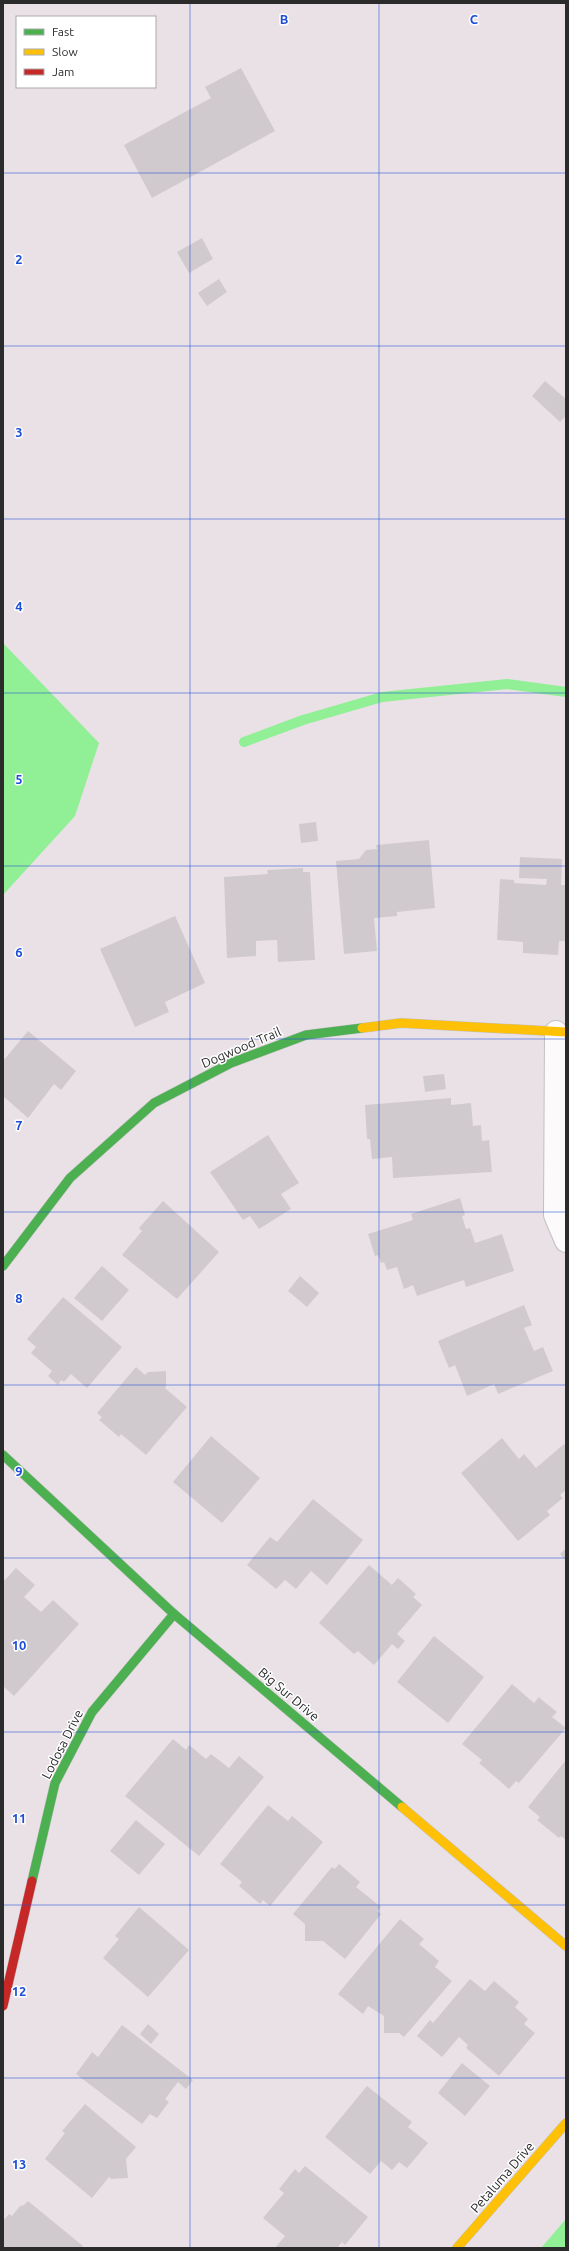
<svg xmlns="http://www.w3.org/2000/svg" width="569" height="2251" font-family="Ubuntu,sans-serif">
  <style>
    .water { fill: #91ef95 }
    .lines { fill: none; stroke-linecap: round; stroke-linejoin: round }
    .stream { stroke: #91ef95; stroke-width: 10 }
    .building { fill: #d0cace }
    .street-casing { stroke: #c1c0c2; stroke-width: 24 }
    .fast-casing { stroke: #c1c0c2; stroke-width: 10 }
    .slow-casing { stroke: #c1c0c2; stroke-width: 10 }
    .jam-casing { stroke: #c1c0c2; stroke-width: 10 }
    .street { stroke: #fcfafb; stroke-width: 22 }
    .fast { stroke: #4caf50; stroke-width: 9 }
    .slow { stroke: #ffc107; stroke-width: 9 }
    .jam { stroke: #c62828; stroke-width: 9 }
    .grid { fill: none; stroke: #1d4ed8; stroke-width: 1; stroke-opacity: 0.55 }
    .labels { text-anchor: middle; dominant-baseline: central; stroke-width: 3; stroke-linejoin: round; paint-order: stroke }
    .street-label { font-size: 13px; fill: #2b2b2b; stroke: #fff }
    .grid-label { font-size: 13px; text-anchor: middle; font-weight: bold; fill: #1d4ed8; stroke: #fff; stroke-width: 3; stroke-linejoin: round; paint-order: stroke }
  </style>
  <rect width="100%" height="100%" fill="#eae1e7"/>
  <g class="water">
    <path d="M3,643L99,743L75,816L3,895Z"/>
    <path d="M566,2219V2248H541Z"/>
  </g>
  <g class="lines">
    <path class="stream" d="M244,742L303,720L382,697L507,684L566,692"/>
  </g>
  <g class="building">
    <path d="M241,68L275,131L152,198L124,145L211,98L205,87Z"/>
    <path d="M202,238L213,259L189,273L177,252Z"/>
    <path d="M219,279L227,292L207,306L198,293Z"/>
    <path d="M545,381L566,399V416L560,422L532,396Z"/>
    <path d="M316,822L318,841L301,843L299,824Z"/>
    <path d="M429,840L435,908L397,912V916L374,918L377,951L344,954L336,861L359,859L366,850L377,849L376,845Z"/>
    <path d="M520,857L562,859L561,885H566V941H559L558,955L523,953V942L497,940L500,879L514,880V883L546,885L547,879L519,878Z"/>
    <path d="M303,868V872H310L315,960L278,962L277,940L256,941V956L227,958L224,877L268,874L267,870Z"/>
    <path d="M175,916L205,983L165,1002L169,1012L135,1027L100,949Z"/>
    <path d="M28,1031L76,1071L61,1090L54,1084L28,1118L3,1096V1061Z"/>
    <path d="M444,1074L446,1089L425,1092L423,1076Z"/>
    <path d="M451,1098V1105L471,1103L473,1126L481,1125L482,1141L489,1140L492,1172L393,1178L392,1157L372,1159L370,1139H367L365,1105Z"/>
    <path d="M268,1135L299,1183L281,1194L291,1209L259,1229L250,1216L243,1220L210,1172Z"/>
    <path d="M460,1198L465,1215L462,1216L466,1229L470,1228L475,1243L502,1234L514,1271L466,1287L464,1280L417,1296L413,1285L404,1289L397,1267L387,1270L384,1262L381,1263L378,1255L375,1256L368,1234L413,1220L411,1214Z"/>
    <path d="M163,1201L219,1252L177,1299L122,1255L142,1231L139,1228Z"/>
    <path d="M102,1266L129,1290L102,1321L74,1298Z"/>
    <path d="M300,1276L319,1293L307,1307L288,1291Z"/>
    <path d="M63,1297L122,1347L87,1388L71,1374L64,1382L61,1380L58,1385L48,1376L52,1371L31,1353L36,1347L27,1339Z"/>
    <path d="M524,1305L532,1325L524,1328L534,1351L543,1347L553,1371L498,1394L494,1384L467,1396L455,1365L449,1368L438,1341Z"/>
    <path d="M136,1367L145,1375L148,1372L166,1371V1386L165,1388L187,1407L146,1455L121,1434L119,1437L99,1420L102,1417L97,1413Z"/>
    <path d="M211,1436L260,1478L222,1523L173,1482Z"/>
    <path d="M502,1438L519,1459L524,1454L536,1468L564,1444L566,1446V1490L560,1495L563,1498L547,1511L550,1515L518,1541L461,1473Z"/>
    <path d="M313,1499L363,1540L327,1585L311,1571L296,1589L285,1580L276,1589L247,1565L270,1537L277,1542Z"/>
    <path d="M566,1548V1561L560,1554Z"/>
    <path d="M369,1565L392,1585L398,1578L416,1594L413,1597L422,1605L397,1634L405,1641L398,1649L392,1644L374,1665L358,1651L354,1654L319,1623Z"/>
    <path d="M16,1568L35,1585L24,1597L41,1612L53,1600L79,1624L14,1696L3,1686V1582Z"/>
    <path d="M434,1636L484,1677L448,1723L397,1682Z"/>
    <path d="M512,1684L534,1703L539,1697L542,1700L557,1712L552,1717L566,1728L519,1783L516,1781L509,1789L479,1763L482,1760L462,1744Z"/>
    <path d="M173,1739L186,1750L189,1745L206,1759L211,1754L229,1768L239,1756L264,1777L199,1856L125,1796Z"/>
    <path d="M566,1760V1840L561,1836L559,1838L537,1820L540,1817L528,1807Z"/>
    <path d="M268,1805L288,1821L292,1816L323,1842L270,1906L263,1900L260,1904L239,1886L242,1882L220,1864Z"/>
    <path d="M136,1820L165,1844L139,1875L110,1851Z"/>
    <path d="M339,1864L360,1882L356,1887L381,1907L377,1911L381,1914L345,1959L323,1941H305V1924L293,1914L332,1867L335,1869Z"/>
    <path d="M139,1907L189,1950L148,1997L103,1958L119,1939L115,1936Z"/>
    <path d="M400,1919L424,1939L419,1944L439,1961L435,1967L452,1981L404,2037L399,2033H384V2016L368,2006L363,2014L338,1994Z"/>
    <path d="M470,1979L485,1991L494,1981L519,2002L515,2007L528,2019L524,2024L535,2033L499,2076L466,2048L468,2045L459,2037L442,2057L417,2036L430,2020L433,2023Z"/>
    <path d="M148,2024L159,2034L151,2044L140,2034Z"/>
    <path d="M122,2025L193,2080L186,2089L178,2082L165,2099L169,2102L157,2118L150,2114L142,2124L76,2074L92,2052L98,2057Z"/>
    <path d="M462,2063L490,2086L465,2116L438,2093Z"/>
    <path d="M367,2086L412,2122L408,2127L428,2143L407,2168L399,2162L392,2170L381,2161L370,2174L325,2137Z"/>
    <path d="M85,2104L136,2147L126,2159L128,2178L111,2179L109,2177L92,2198L45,2159L65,2133L62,2131Z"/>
    <path d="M305,2166L368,2217L345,2245L342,2242L337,2248H275L285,2236L263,2218L284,2193L279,2189L295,2169L299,2173Z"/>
    <path d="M28,2201L83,2246L81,2248H3V2221L9,2214L12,2216L20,2206L24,2205Z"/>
  </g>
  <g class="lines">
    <g class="street-casing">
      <path id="street" d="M556,1032L555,1215L566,1241"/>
    </g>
    <g class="fast-casing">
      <g id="fast">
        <path d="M3,1266L70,1178L154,1103L231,1063L306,1035L362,1028"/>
        <path d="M3,1455L174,1614L402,1807"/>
        <path d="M32,1881L55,1783L92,1712L174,1614"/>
      </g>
    </g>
    <g class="slow-casing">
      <g id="slow">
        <path d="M362,1028L401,1023L566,1032"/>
        <path d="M402,1807L566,1946"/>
        <path d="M457,2248L566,2123"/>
      </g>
    </g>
    <g class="jam-casing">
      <path id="jam" d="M3,2006L32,1881"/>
    </g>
    <use href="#street" class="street"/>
    <use href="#fast" class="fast"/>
    <use href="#slow" class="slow"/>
    <use href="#jam" class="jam"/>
  </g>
  <path class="grid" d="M190,3V2248M379,3V2248M3,173H566M3,346H566M3,519H566M3,693H566M3,866H566M3,1039H566M3,1212H566M3,1385H566M3,1558H566M3,1732H566M3,1905H566M3,2078H566"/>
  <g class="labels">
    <g class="street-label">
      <text transform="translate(241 1047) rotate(-23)">Dogwood Trail</text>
      <text transform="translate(289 1694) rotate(40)">Big Sur Drive</text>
      <text transform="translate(62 1744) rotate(-63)">Lodosa Drive</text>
      <text transform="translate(502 2177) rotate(-49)">Petaluma Drive</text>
    </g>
  </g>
  <g class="grid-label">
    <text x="284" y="24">B</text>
    <text x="474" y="24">C</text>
    <text x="19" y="264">2</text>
    <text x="19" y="437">3</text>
    <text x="19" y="611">4</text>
    <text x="19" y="784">5</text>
    <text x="19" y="957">6</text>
    <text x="19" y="1130">7</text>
    <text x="19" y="1303">8</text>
    <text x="19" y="1476">9</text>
    <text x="19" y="1650">10</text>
    <text x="19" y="1823">11</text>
    <text x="19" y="1996">12</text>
    <text x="19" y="2169">13</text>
  </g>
  <rect width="569" height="2251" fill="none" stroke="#2b2b2b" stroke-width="8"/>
  <rect x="16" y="16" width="140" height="72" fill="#ffffff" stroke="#aaaaaa"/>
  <rect x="24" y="29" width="20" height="6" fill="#4caf50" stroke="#aaaaaa"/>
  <text x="52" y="36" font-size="12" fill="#2b2b2b">Fast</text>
  <rect x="24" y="49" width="20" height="6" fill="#ffc107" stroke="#aaaaaa"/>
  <text x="52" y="56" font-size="12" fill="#2b2b2b">Slow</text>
  <rect x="24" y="69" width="20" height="6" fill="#c62828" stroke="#aaaaaa"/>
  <text x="52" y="76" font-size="12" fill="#2b2b2b">Jam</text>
</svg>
